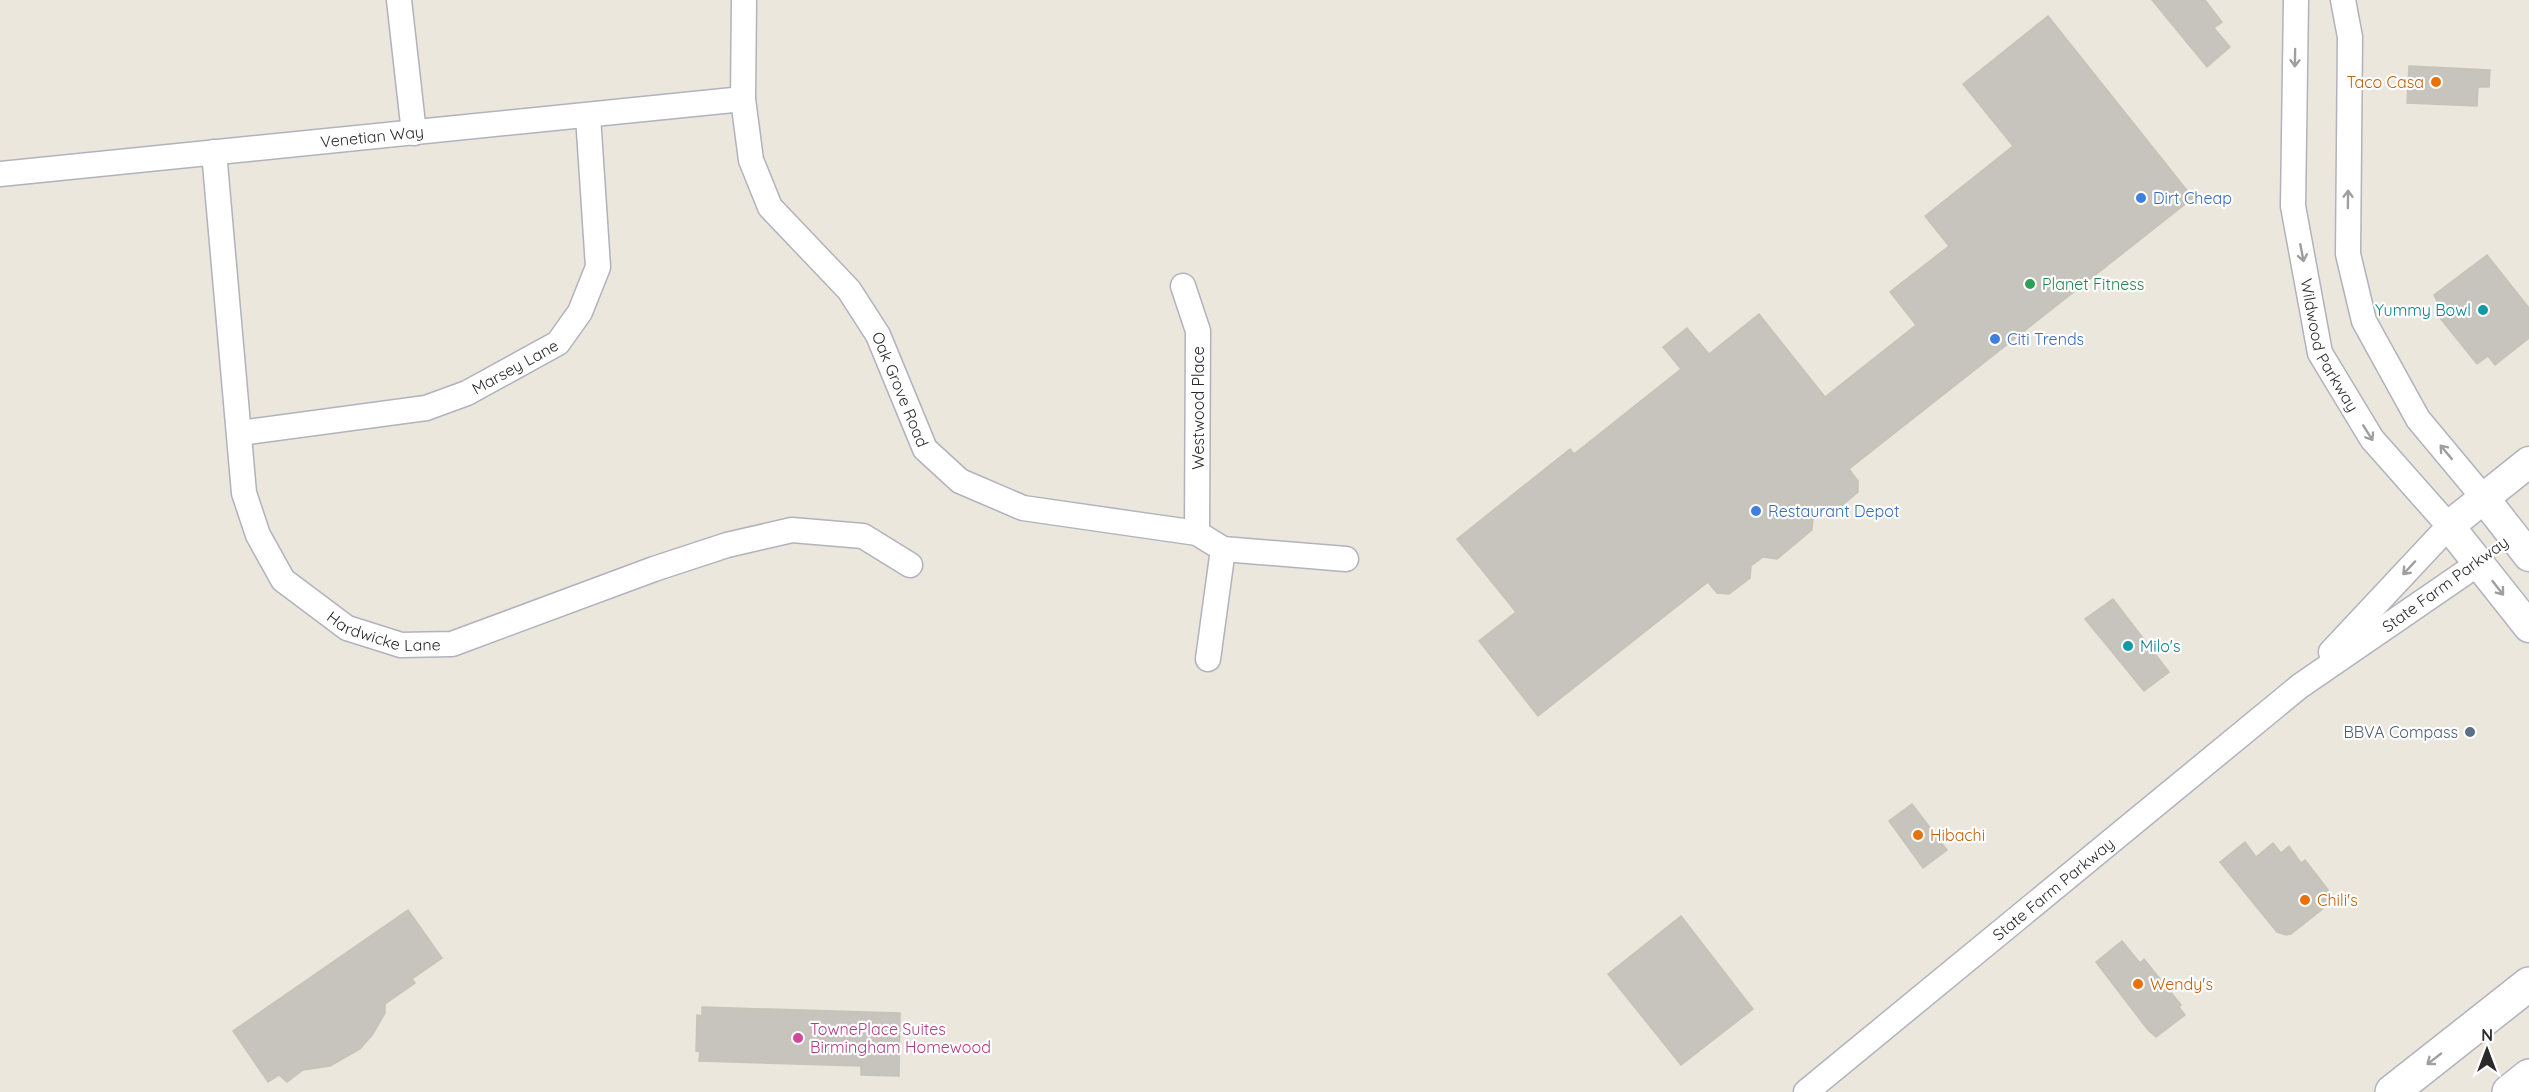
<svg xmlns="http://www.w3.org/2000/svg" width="2529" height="1092" font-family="Quicksand,sans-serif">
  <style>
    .building { fill: #c7c3bd; stroke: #c6c3b7; stroke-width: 1.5 }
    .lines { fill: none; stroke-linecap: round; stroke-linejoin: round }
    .minor-casing { stroke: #b1b2bd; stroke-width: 27 }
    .tertiary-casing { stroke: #b1b2bd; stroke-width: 33 }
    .secondary-casing { stroke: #b1b2bd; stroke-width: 36 }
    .minor { stroke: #fff; stroke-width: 24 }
    .tertiary { stroke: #fff; stroke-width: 30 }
    .secondary { stroke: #fff; stroke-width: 33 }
    .oneway { stroke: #9f9f9f }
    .food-dot { fill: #e8710a; stroke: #fff; stroke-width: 2 }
    .shop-dot { fill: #3f7fe0; stroke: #fff; stroke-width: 2 }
    .leisure-dot { fill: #2e9e5b; stroke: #fff; stroke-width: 2 }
    .culture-dot { fill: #0f9aa8; stroke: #fff; stroke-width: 2 }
    .service-dot { fill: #5c6f8a; stroke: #fff; stroke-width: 2 }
    .hotel-dot { fill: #d1479c; stroke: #fff; stroke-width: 2 }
    .labels { text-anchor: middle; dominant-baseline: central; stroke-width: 4.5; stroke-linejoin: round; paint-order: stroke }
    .food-label { font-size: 16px; fill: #c56008; stroke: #fff; text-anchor: start }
    .street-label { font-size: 16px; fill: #2a2a2a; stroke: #fff }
    .shop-label { font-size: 16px; fill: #366cbe; stroke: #fff; text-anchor: start }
    .leisure-label { font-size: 16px; fill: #27864d; stroke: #fff; text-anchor: start }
    .culture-label { font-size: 16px; fill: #0d838f; stroke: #fff; text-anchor: end }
    .service-label { font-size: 16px; fill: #4e5e75; stroke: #fff; text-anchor: end }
    .hotel-label { font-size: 16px; fill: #b23c85; stroke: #fff; text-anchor: start }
  </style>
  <rect width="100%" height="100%" fill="#ebe7dd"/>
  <g class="building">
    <path d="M2152,0H2205L2222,22L2214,28L2230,47L2207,67Z"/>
    <path d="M2048,16L2193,198L1849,469L1858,481V492L1838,509L1826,507L1813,517L1812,530L1777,559L1763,557L1751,566L1750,578L1729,594L1717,593L1708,582L1538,716L1479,641L1516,612L1457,539L1570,449L1574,454L1681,369L1663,347L1687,328L1709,354L1759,314L1825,397L1916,325L1890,292L1949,246L1925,216L2013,146L1963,84Z"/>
    <path d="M2409,66L2490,70L2489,87H2478L2477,106L2407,103Z"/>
    <path d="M2487,255L2529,308V338L2495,365L2488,356L2477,364L2436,313L2437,301L2434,295Z"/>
    <path d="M2113,599L2169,672L2144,691L2085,619Z"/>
    <path d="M1912,804L1947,850L1923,868L1889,821Z"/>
    <path d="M2245,842L2256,857L2273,843L2281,853L2289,846L2301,863L2305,860L2329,891V904L2291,934L2286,935L2277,932L2220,862Z"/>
    <path d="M408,910L442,958L412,979L415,983L385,1004V1013L373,1034L360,1049L330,1066L303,1070L287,1082L279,1075L268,1082L233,1031Z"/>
    <path d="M1681,916L1753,1009L1681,1065L1608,974Z"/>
    <path d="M2122,941L2140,963L2144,959L2181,1005L2179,1007L2185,1015L2156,1037L2148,1030L2096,962Z"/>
    <path d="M702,1007L900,1013L899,1076L861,1075V1066L699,1061L700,1052L696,1051L697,1015L702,1016Z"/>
  </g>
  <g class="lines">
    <g class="minor-casing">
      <g id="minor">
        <path d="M399,0L414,133"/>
        <path id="s1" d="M744,0L743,99L751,160L770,207L849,290L878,335L925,449L960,481L1023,508L1197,533L1223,549L1346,559"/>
        <path id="s2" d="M2296,0L2293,206L2320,353L2372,439L2449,526L2331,652"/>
        <path d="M2343,0L2350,37L2348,254L2364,321L2418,419L2483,497"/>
        <path id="s3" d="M214,152L244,493L258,535L283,580L347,628L401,645L452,644L654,569L727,545L792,530L863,536L910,565"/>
        <path id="s4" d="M0,174L743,99"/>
        <path d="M1183,286L1198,331L1197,533"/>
        <path id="s5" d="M240,433L426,408L467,393L558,343L580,312L598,267L588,116"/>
        <path d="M1208,659L1223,549"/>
        <path id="s6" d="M1806,1092L2300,686L2479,563"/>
      </g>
    </g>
    <g class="tertiary-casing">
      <g id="tertiary">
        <path d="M2529,462L2449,526L2529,627"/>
        <path d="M2483,497L2529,556"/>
      </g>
    </g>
    <g class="secondary-casing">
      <g id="secondary">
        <path d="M2392,1092L2529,984"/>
        <path d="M2509,1092L2529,1076"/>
      </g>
    </g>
    <use href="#minor" class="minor"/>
    <use href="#tertiary" class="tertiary"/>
    <use href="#secondary" class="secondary"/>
  </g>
  <defs><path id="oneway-shaft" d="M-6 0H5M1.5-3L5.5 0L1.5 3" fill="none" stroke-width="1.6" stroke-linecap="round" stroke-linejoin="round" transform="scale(1.5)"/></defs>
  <g class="oneway">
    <use href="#oneway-shaft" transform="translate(2295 58) rotate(91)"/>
    <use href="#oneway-shaft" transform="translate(2348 199) rotate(-89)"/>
    <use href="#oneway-shaft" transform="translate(2302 253) rotate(79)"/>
    <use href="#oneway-shaft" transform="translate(2368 433) rotate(58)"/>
    <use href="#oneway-shaft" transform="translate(2446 452) rotate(-130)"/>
    <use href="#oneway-shaft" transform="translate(2409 568) rotate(133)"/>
    <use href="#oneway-shaft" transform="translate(2498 588) rotate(52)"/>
    <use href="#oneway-shaft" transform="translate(2434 1059) rotate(142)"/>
  </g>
  <g class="food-dot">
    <circle cx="2436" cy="82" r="6"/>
    <circle cx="1918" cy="835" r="6"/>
    <circle cx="2305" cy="900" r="6"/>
    <circle cx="2138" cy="984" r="6"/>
  </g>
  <g class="shop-dot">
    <circle cx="2141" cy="198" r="6"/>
    <circle cx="1995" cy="339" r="6"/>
    <circle cx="1756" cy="511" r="6"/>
  </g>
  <circle class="leisure-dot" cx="2030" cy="284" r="6"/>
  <g class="culture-dot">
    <circle cx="2483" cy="310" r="6"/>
    <circle cx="2128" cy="646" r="6"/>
  </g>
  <circle class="service-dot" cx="2470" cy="732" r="6"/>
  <circle class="hotel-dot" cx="798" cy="1038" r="6"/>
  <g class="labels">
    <g class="food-label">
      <text x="2424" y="82" text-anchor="end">Taco Casa</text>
      <text x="1930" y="835">Hibachi</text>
      <text x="2317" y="900">Chili's</text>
      <text x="2150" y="984">Wendy's</text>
    </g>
    <g class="street-label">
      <text stroke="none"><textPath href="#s4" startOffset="374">Venetian Way</textPath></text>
      <text stroke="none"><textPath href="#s2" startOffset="351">Wildwood Parkway</textPath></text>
      <text stroke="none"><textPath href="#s5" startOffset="286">Marsey Lane</textPath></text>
      <text stroke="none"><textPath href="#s1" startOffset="438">Oak Grove Road</textPath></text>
      <text transform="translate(1198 408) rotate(-90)">Westwood Place</text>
      <text transform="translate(2445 584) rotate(-36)">State Farm Parkway</text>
      <text stroke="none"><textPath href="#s3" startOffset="555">Hardwicke Lane</textPath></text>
      <text stroke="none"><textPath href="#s6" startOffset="320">State Farm Parkway</textPath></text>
    </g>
    <g class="shop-label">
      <text x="2153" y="198">Dirt Cheap</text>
      <text x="2007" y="339">Citi Trends</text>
      <text x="1768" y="511">Restaurant Depot</text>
    </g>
    <g class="leisure-label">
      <text x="2042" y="284">Planet Fitness</text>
    </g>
    <g class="culture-label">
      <text x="2471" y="310">Yummy Bowl</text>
      <text x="2140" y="646" text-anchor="start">Milo's</text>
    </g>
    <g class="service-label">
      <text x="2458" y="732">BBVA Compass</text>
    </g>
    <g class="hotel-label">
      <text x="810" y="1029">TownePlace Suites<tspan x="810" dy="18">Birmingham Homewood</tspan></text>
    </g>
  </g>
  <g transform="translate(2487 1050)" stroke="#ffffff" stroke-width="4.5" paint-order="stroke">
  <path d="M0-4.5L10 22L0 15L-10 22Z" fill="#2a2a2a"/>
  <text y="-9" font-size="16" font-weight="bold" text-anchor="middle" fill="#2a2a2a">N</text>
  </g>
</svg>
